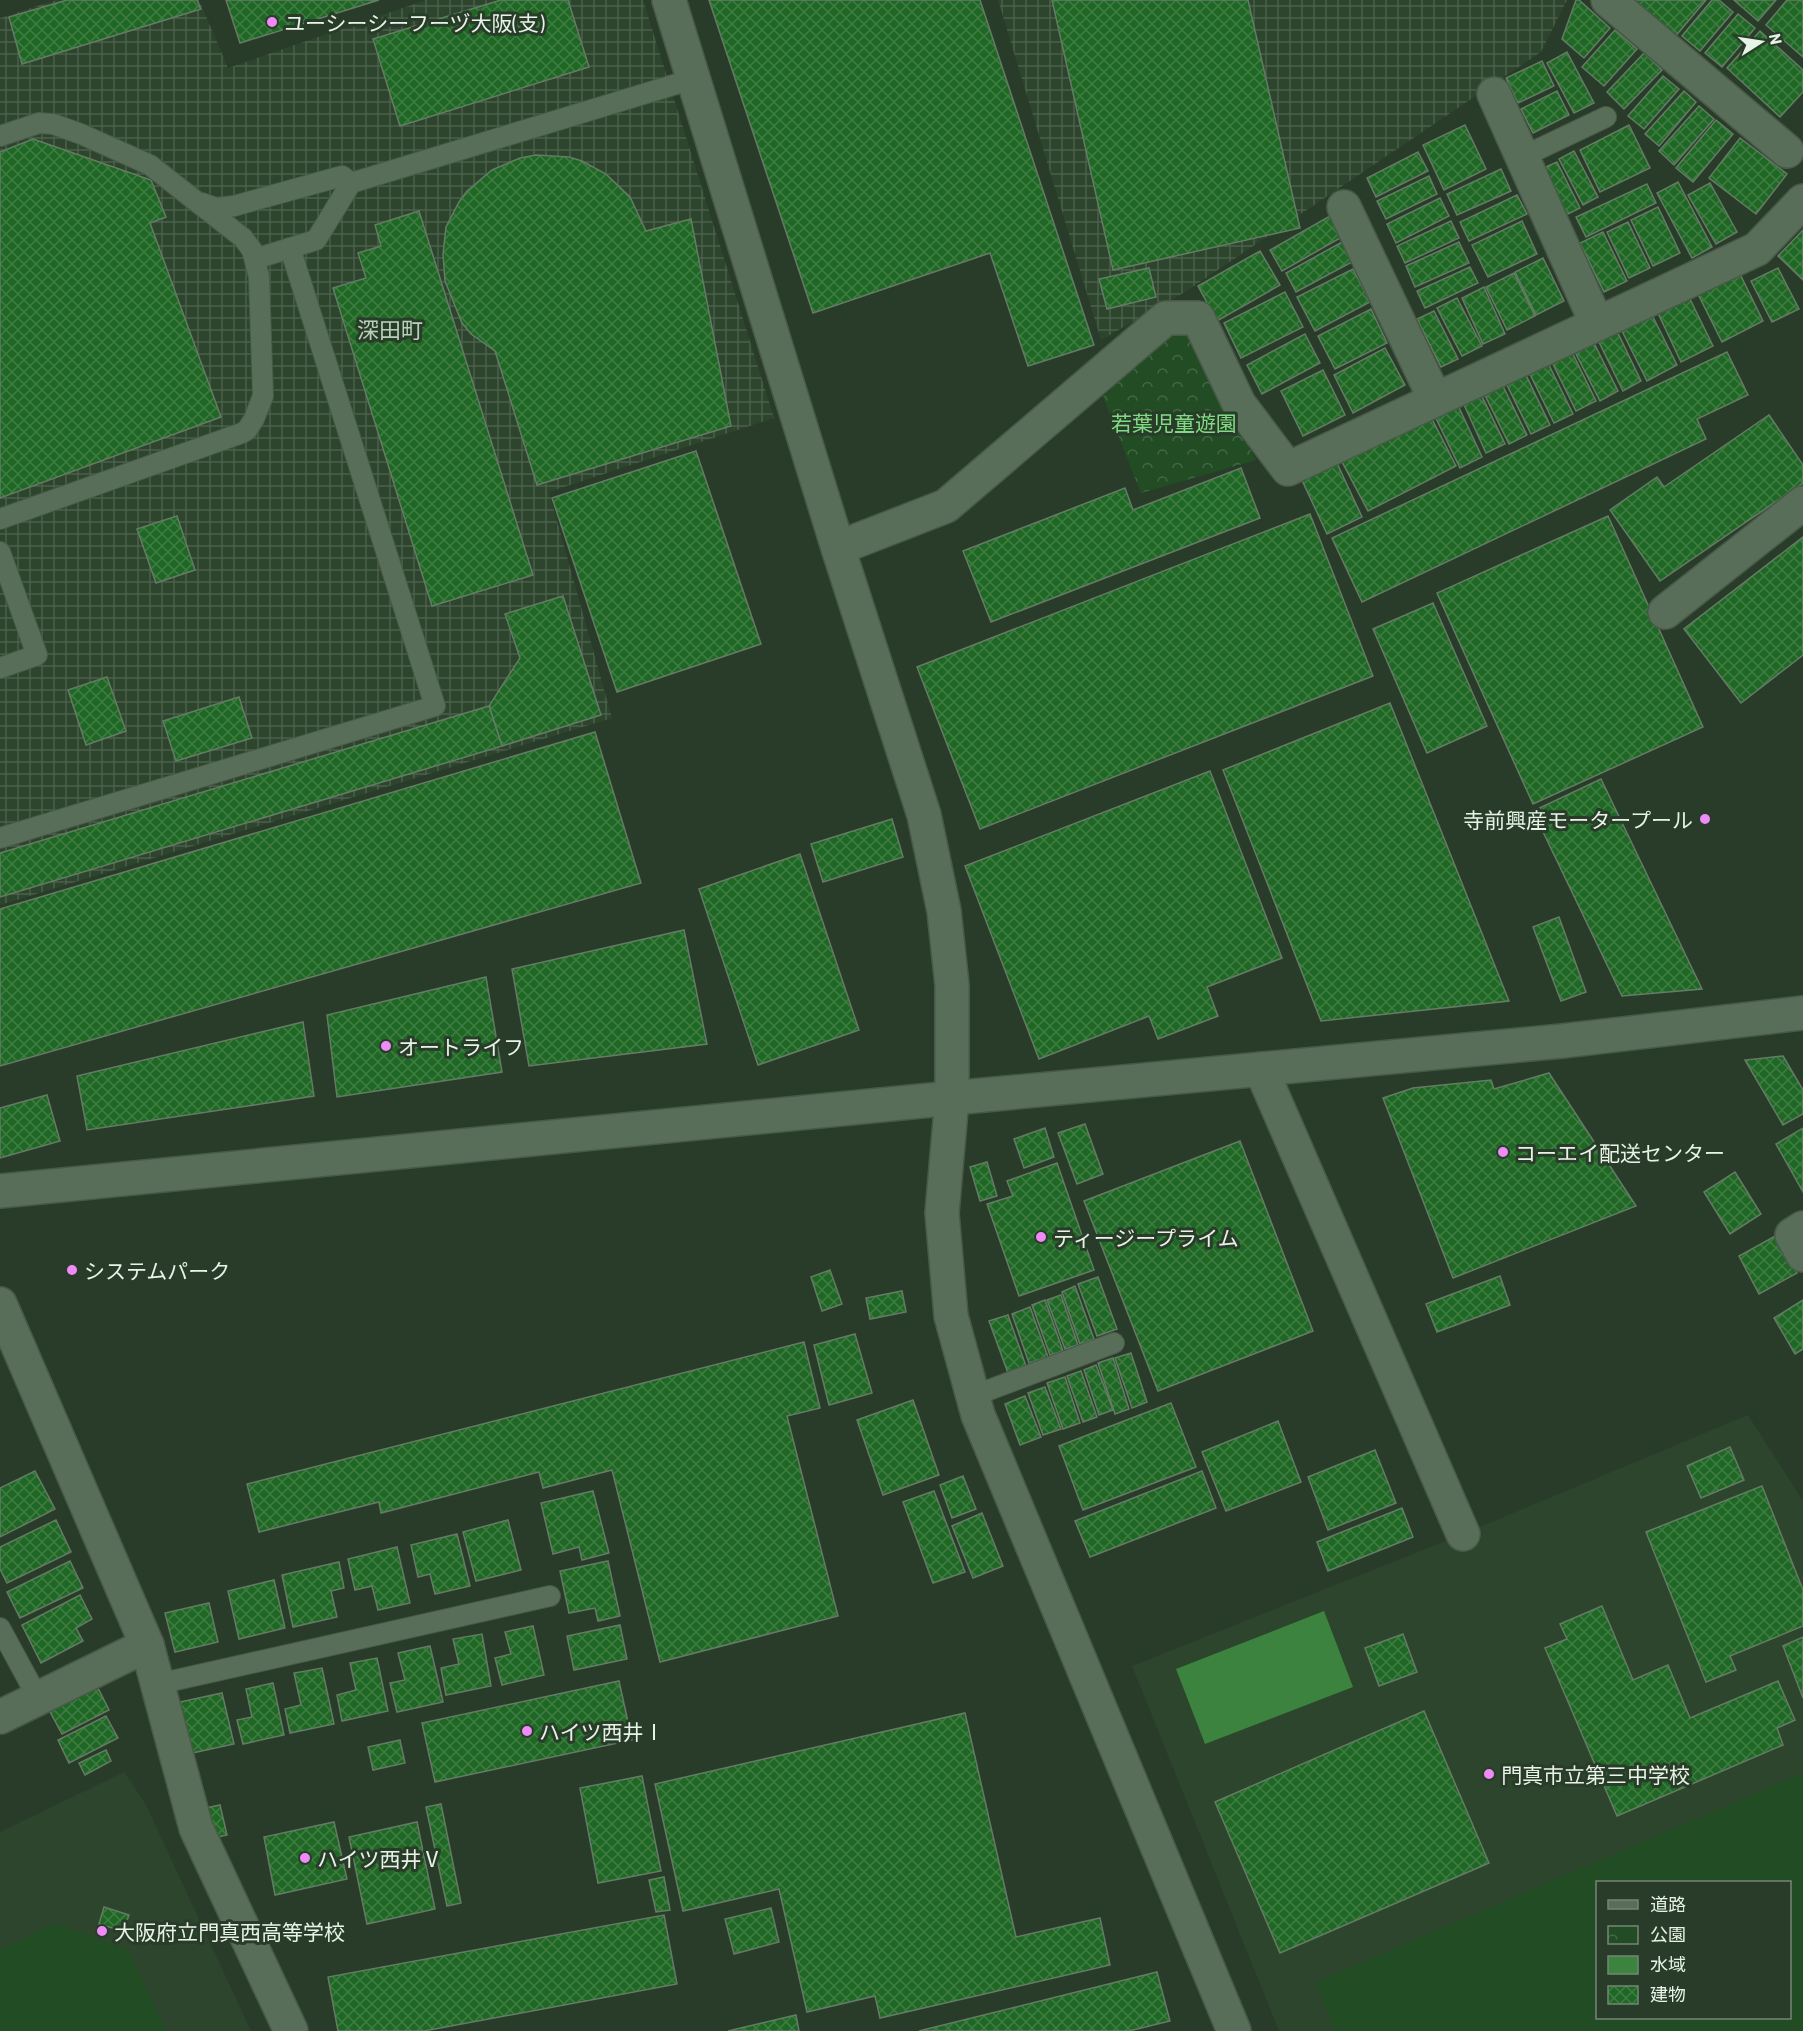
<svg xmlns="http://www.w3.org/2000/svg" width="1803" height="2031" font-family="Barlow,'Noto Sans JP',sans-serif">
  <style>
    .built { fill: #2d452c; fill-rule: evenodd }
    .industrial { fill: url(#industrial-grid) }
    .park { fill: url(#park-crowns) }
    .pitch { fill: #224d24; fill-rule: evenodd }
    .water { fill: #3d8340 }
    .building { fill: url(#building-cross-hatch); stroke: #667b66; stroke-width: 1.5 }
    .lines { fill: none; stroke-linecap: round; stroke-linejoin: round }
    .service-casing { stroke: #495949; stroke-width: 22 }
    .minor-casing { stroke: #495949; stroke-width: 36 }
    .tertiary-casing { stroke: #495949; stroke-width: 36 }
    .service { stroke: #596e59; stroke-width: 20 }
    .minor { stroke: #596e59; stroke-width: 33 }
    .tertiary { stroke: #596e59; stroke-width: 33 }
    .poi-dot { fill: #ef8bf7; stroke: #293c29; stroke-width: 2 }
    .labels { text-anchor: middle; dominant-baseline: central; stroke-width: 6; stroke-linejoin: round; paint-order: stroke }
    .poi-label { font-size: 21px; fill: #e7f3e7; stroke: #293c29; text-anchor: start }
    .park-label { font-size: 21px; fill: #80dc82; stroke: #293c29 }
    .neighbourhood-label { font-size: 22px; fill: #bad1b9; stroke: #293c29 }
  </style>
  <defs>
    <pattern id="industrial-grid" width="8" height="8" patternUnits="userSpaceOnUse" patternTransform="scale(1.5)"><rect width="8" height="8" fill="#2d452c"/><path d="M0 4h8M4 0v8" fill="none" stroke="#4b604b"/></pattern>
    <pattern id="park-crowns" width="20" height="18" patternUnits="userSpaceOnUse" patternTransform="scale(1.5)"><rect width="20" height="18" fill="#224d24"/><path d="M2 6a3 3 0 1 1 6 0M12 15a3 3 0 1 1 6 0" fill="none" stroke="#426744"/></pattern>
    <pattern id="building-cross-hatch" width="8" height="8" patternUnits="userSpaceOnUse" patternTransform="scale(1.5)"><rect width="8" height="8" fill="#1f6724"/><path d="M0 0l8 8M0 8l8-8" fill="none" stroke="#407d44"/></pattern>
  </defs>
  <rect width="100%" height="100%" fill="#293c29"/>
  <g class="built">
    <path d="M1748,1415L1803,1501V2031H1279L1132,1666L1463,1534ZM1598,1882H1790V2018H1598Z"/>
    <path d="M124,1772L145,1803L251,2031H0V1832Z"/>
  </g>
  <g class="industrial">
    <path d="M56,0H199L228,68L426,0H643L774,418L549,492L612,718L0,905V18Z"/>
    <path d="M998,0H1567L1541,52L1185,292L1101,340Z"/>
  </g>
  <path class="park" d="M1165,334L1191,336L1256,460L1141,493L1103,397Z"/>
  <g class="pitch">
    <path d="M1803,1773V2031H1335L1316,1982ZM1790,1882V2018H1598V1882Z"/>
    <path d="M55,1923L128,1950L166,2031H0V1950Z"/>
  </g>
  <path class="water" d="M1324,1611L1353,1687L1205,1744L1176,1669Z"/>
  <g class="building">
    <path d="M67,0H197L201,9L22,64L9,17Z"/>
    <path d="M226,0H379L240,43Z"/>
    <path d="M501,0H568L589,67L400,126L373,39Z"/>
    <path d="M709,0H980L1094,345L1028,366L990,253L813,313Z"/>
    <path d="M1052,0H1248L1300,228L1113,270Z"/>
    <path d="M1576,0H1579L1610,28L1584,58L1562,39Z"/>
    <path d="M1630,0H1706L1674,38Z"/>
    <path d="M1712,0H1719L1733,12L1700,51L1682,36Z"/>
    <path d="M1734,0H1776L1758,21Z"/>
    <path d="M1787,0H1803V57L1766,25Z"/>
    <path d="M1738,14L1755,28L1722,67L1705,53Z"/>
    <path d="M1615,30L1637,49L1604,86L1582,67Z"/>
    <path d="M1760,31L1803,70V92L1780,117L1727,68Z"/>
    <path d="M1567,52L1594,103L1574,113L1547,63Z"/>
    <path d="M1644,53L1662,70L1624,109L1607,92Z"/>
    <path d="M1542,61L1554,86L1518,103L1506,78Z"/>
    <path d="M1663,76L1679,89L1644,129L1628,116Z"/>
    <path d="M1557,91L1569,115L1533,133L1521,109Z"/>
    <path d="M1684,91L1696,102L1659,146L1645,134Z"/>
    <path d="M1699,106L1714,119L1674,165L1659,151Z"/>
    <path d="M1716,120L1733,134L1693,182L1676,168Z"/>
    <path d="M1465,125L1486,169L1444,190L1423,145Z"/>
    <path d="M1629,125L1650,168L1600,192L1580,150Z"/>
    <path d="M1740,138L1787,174L1756,214L1709,178Z"/>
    <path d="M33,139L151,180L166,217L150,223L221,417L0,498V152Z"/>
    <path d="M1574,151L1598,197L1583,205L1559,159Z"/>
    <path d="M1418,152L1428,171L1376,197L1367,178Z"/>
    <path d="M536,155L569,157L582,161L606,174L630,197L646,231L691,219L731,426L537,485L495,351L471,334L462,323L445,281L443,254L446,227L459,202L467,191L492,170L520,158Z"/>
    <path d="M1557,162L1580,208L1564,216L1541,169Z"/>
    <path d="M1501,169L1511,191L1457,215L1447,194Z"/>
    <path d="M1429,176L1437,194L1386,219L1377,201Z"/>
    <path d="M1678,182L1712,247L1692,258L1657,193Z"/>
    <path d="M1710,183L1737,232L1716,244L1688,195Z"/>
    <path d="M1647,184L1656,203L1586,237L1576,217Z"/>
    <path d="M1517,195L1527,214L1469,241L1460,222Z"/>
    <path d="M1440,198L1449,216L1396,243L1387,224Z"/>
    <path d="M1658,207L1680,253L1653,266L1631,220Z"/>
    <path d="M419,211L533,575L432,606L333,288L366,278L358,253L381,246L375,225Z"/>
    <path d="M1330,216L1342,237L1282,271L1270,250Z"/>
    <path d="M1451,221L1459,238L1405,263L1397,246Z"/>
    <path d="M1522,221L1537,254L1488,277L1472,245Z"/>
    <path d="M1628,222L1650,268L1629,278L1607,232Z"/>
    <path d="M1803,230V280L1778,256Z"/>
    <path d="M1603,232L1627,281L1604,292L1580,243Z"/>
    <path d="M1342,242L1352,262L1296,292L1286,273Z"/>
    <path d="M1459,242L1469,263L1415,287L1406,266Z"/>
    <path d="M1260,251L1280,285L1217,321L1198,286Z"/>
    <path d="M1543,258L1564,301L1536,315L1515,272Z"/>
    <path d="M1470,267L1478,283L1425,308L1417,291Z"/>
    <path d="M1149,268L1156,297L1107,309L1099,279Z"/>
    <path d="M1778,268L1799,309L1772,322L1751,281Z"/>
    <path d="M1353,269L1370,302L1315,331L1297,297Z"/>
    <path d="M1514,273L1535,316L1507,330L1486,287Z"/>
    <path d="M1740,274L1763,321L1722,342L1698,294Z"/>
    <path d="M1484,287L1505,334L1483,344L1462,298Z"/>
    <path d="M1285,292L1303,327L1241,358L1224,323Z"/>
    <path d="M1689,297L1713,346L1681,362L1658,313Z"/>
    <path d="M1457,298L1482,346L1462,356L1437,308Z"/>
    <path d="M1371,309L1387,343L1335,369L1318,336Z"/>
    <path d="M1434,311L1458,359L1441,367L1417,319Z"/>
    <path d="M1652,315L1677,365L1647,381L1622,331Z"/>
    <path d="M1616,329L1641,381L1623,391L1597,338Z"/>
    <path d="M1305,334L1320,363L1262,394L1247,365Z"/>
    <path d="M1592,339L1618,391L1600,401L1573,348Z"/>
    <path d="M1385,348L1405,385L1353,413L1334,375Z"/>
    <path d="M1570,348L1596,401L1576,411L1550,358Z"/>
    <path d="M1727,352L1748,395L1697,419L1706,439L1362,602L1332,538Z"/>
    <path d="M1546,359L1573,414L1554,423L1527,368Z"/>
    <path d="M1523,369L1550,425L1531,434L1504,379Z"/>
    <path d="M1323,370L1345,415L1303,436L1281,391Z"/>
    <path d="M1499,378L1527,435L1509,444L1481,387Z"/>
    <path d="M1478,388L1505,444L1486,453L1460,396Z"/>
    <path d="M1455,399L1482,457L1460,468L1432,410Z"/>
    <path d="M1429,413L1456,466L1368,511L1340,458Z"/>
    <path d="M1769,415L1803,465V483L1660,581L1610,510L1657,477L1664,487Z"/>
    <path d="M696,451L761,644L617,692L552,498Z"/>
    <path d="M1336,461L1362,517L1327,534L1301,478Z"/>
    <path d="M1241,468L1260,518L991,622L963,551L1125,488L1133,510Z"/>
    <path d="M1310,514L1373,676L980,829L917,667Z"/>
    <path d="M177,516L195,570L156,583L137,529Z"/>
    <path d="M1608,516L1703,727L1533,804L1437,593Z"/>
    <path d="M1803,537V655L1741,703L1684,629Z"/>
    <path d="M563,596L601,715L502,746L489,706L520,658L505,614Z"/>
    <path d="M1433,603L1487,726L1427,753L1373,629Z"/>
    <path d="M107,677L126,731L86,745L68,690Z"/>
    <path d="M239,697L252,738L176,761L163,721Z"/>
    <path d="M1390,703L1509,1001L1321,1021L1223,770Z"/>
    <path d="M489,706L502,746L0,897V853Z"/>
    <path d="M595,732L641,883L0,1066V909Z"/>
    <path d="M1210,771L1282,958L1207,987L1218,1016L1158,1039L1149,1016L1039,1059L965,866Z"/>
    <path d="M1601,779L1702,989L1622,996L1533,811Z"/>
    <path d="M892,819L903,857L823,882L811,844Z"/>
    <path d="M800,854L859,1030L758,1065L699,889Z"/>
    <path d="M1559,917L1586,992L1561,1001L1533,927Z"/>
    <path d="M684,930L707,1044L529,1066L512,969Z"/>
    <path d="M486,977L502,1072L337,1097L327,1015Z"/>
    <path d="M303,1022L314,1096L87,1130L77,1076Z"/>
    <path d="M1783,1056L1803,1090V1114L1783,1125L1745,1060Z"/>
    <path d="M1549,1073L1636,1206L1453,1278L1383,1098L1413,1088L1491,1080L1494,1089Z"/>
    <path d="M47,1095L60,1141L0,1158V1108Z"/>
    <path d="M1085,1124L1103,1174L1077,1184L1058,1133Z"/>
    <path d="M1045,1128L1054,1157L1024,1168L1014,1139Z"/>
    <path d="M1803,1128V1192L1776,1144Z"/>
    <path d="M1240,1141L1313,1331L1158,1391L1084,1201Z"/>
    <path d="M987,1162L997,1196L980,1201L970,1167Z"/>
    <path d="M1057,1163L1094,1270L1019,1296L987,1204L1013,1196L1007,1181Z"/>
    <path d="M1735,1172L1761,1214L1730,1234L1704,1192Z"/>
    <path d="M1777,1235L1797,1273L1759,1294L1739,1256Z"/>
    <path d="M830,1270L842,1304L822,1311L811,1277Z"/>
    <path d="M1500,1276L1510,1305L1437,1332L1426,1304Z"/>
    <path d="M1098,1277L1117,1329L1097,1336L1078,1284Z"/>
    <path d="M1075,1286L1094,1339L1080,1344L1062,1292Z"/>
    <path d="M902,1291L906,1312L870,1319L866,1298Z"/>
    <path d="M1061,1295L1078,1345L1065,1349L1047,1300Z"/>
    <path d="M1045,1300L1063,1351L1050,1355L1032,1305Z"/>
    <path d="M1803,1300V1349L1795,1354L1774,1318Z"/>
    <path d="M1030,1307L1048,1357L1029,1363L1012,1314Z"/>
    <path d="M1008,1315L1026,1366L1008,1373L989,1321Z"/>
    <path d="M855,1334L872,1393L829,1405L814,1345Z"/>
    <path d="M804,1342L820,1408L787,1416L838,1616L660,1662L612,1470L543,1488L539,1472L381,1513L379,1502L259,1532L247,1484Z"/>
    <path d="M1131,1353L1147,1402L1132,1408L1115,1358Z"/>
    <path d="M1113,1358L1129,1409L1115,1414L1098,1363Z"/>
    <path d="M1096,1365L1113,1410L1099,1415L1084,1370Z"/>
    <path d="M1081,1371L1097,1417L1083,1422L1067,1376Z"/>
    <path d="M1065,1377L1080,1423L1063,1429L1047,1383Z"/>
    <path d="M1045,1387L1061,1429L1043,1435L1028,1393Z"/>
    <path d="M1025,1396L1041,1437L1020,1445L1005,1404Z"/>
    <path d="M913,1400L939,1475L883,1495L857,1420Z"/>
    <path d="M1171,1403L1196,1467L1083,1510L1059,1446Z"/>
    <path d="M1278,1421L1301,1482L1226,1511L1202,1452Z"/>
    <path d="M1730,1447L1744,1480L1701,1498L1687,1466Z"/>
    <path d="M1375,1450L1396,1503L1328,1530L1308,1477Z"/>
    <path d="M35,1471L55,1509L0,1537V1488Z"/>
    <path d="M1202,1471L1216,1508L1090,1557L1075,1521Z"/>
    <path d="M963,1476L976,1509L952,1518L940,1485Z"/>
    <path d="M1762,1486L1803,1590V1626L1730,1656L1736,1670L1706,1682L1646,1532Z"/>
    <path d="M593,1491L609,1553L582,1560L579,1547L553,1554L541,1503Z"/>
    <path d="M934,1491L965,1572L933,1583L903,1502Z"/>
    <path d="M1402,1508L1413,1537L1328,1571L1317,1542Z"/>
    <path d="M982,1513L1003,1566L973,1578L952,1526Z"/>
    <path d="M56,1520L71,1552L7,1583L0,1569V1547Z"/>
    <path d="M508,1520L521,1570L476,1581L463,1532Z"/>
    <path d="M457,1534L470,1586L435,1594L430,1574L418,1577L411,1545Z"/>
    <path d="M397,1547L410,1603L378,1610L372,1586L355,1590L348,1559Z"/>
    <path d="M70,1561L83,1588L20,1618L7,1592Z"/>
    <path d="M608,1561L620,1616L598,1621L595,1608L569,1613L560,1571Z"/>
    <path d="M339,1562L344,1588L331,1591L337,1617L293,1627L282,1575Z"/>
    <path d="M274,1580L285,1628L239,1639L228,1591Z"/>
    <path d="M80,1595L92,1619L76,1628L83,1641L41,1663L22,1625Z"/>
    <path d="M209,1603L218,1642L175,1652L165,1613Z"/>
    <path d="M1602,1606L1633,1680L1668,1665L1690,1718L1778,1681L1795,1720L1777,1728L1783,1745L1617,1816L1545,1648L1567,1639L1560,1624Z"/>
    <path d="M620,1625L627,1659L574,1670L567,1636Z"/>
    <path d="M533,1626L544,1675L502,1685L495,1658L511,1654L505,1632Z"/>
    <path d="M482,1634L491,1686L446,1695L441,1668L459,1664L453,1639Z"/>
    <path d="M1403,1634L1417,1672L1379,1686L1365,1648Z"/>
    <path d="M1803,1637V1698L1783,1646Z"/>
    <path d="M430,1646L443,1702L397,1712L390,1683L405,1680L398,1653Z"/>
    <path d="M377,1658L388,1711L342,1721L337,1695L356,1690L350,1663Z"/>
    <path d="M322,1668L334,1724L290,1733L285,1709L301,1705L294,1673Z"/>
    <path d="M619,1681L632,1740L435,1782L422,1723Z"/>
    <path d="M95,1682L109,1710L62,1734L48,1708Z"/>
    <path d="M273,1683L284,1735L243,1744L237,1720L252,1717L246,1689Z"/>
    <path d="M222,1693L234,1744L192,1753L180,1702Z"/>
    <path d="M1424,1711L1489,1863L1280,1953L1215,1802Z"/>
    <path d="M965,1713L1016,1937L1100,1918L1110,1965L880,2018L875,1996L807,2012L779,1889L683,1911L655,1784Z"/>
    <path d="M106,1716L118,1738L69,1763L58,1740Z"/>
    <path d="M400,1740L405,1763L373,1770L368,1747Z"/>
    <path d="M106,1750L111,1761L85,1775L79,1763Z"/>
    <path d="M642,1776L661,1871L598,1883L580,1788Z"/>
    <path d="M441,1804L461,1903L447,1906L426,1807Z"/>
    <path d="M220,1805L227,1835L208,1839L201,1809Z"/>
    <path d="M334,1822L347,1879L275,1895L264,1837Z"/>
    <path d="M417,1822L435,1909L367,1924L349,1837Z"/>
    <path d="M664,1877L670,1910L656,1912L649,1880Z"/>
    <path d="M104,1907L129,1915L123,1931L99,1924Z"/>
    <path d="M771,1908L779,1942L734,1954L725,1919Z"/>
    <path d="M664,1915L677,1984L424,2031H338L328,1977Z"/>
    <path d="M1157,1972L1170,2021L1129,2031H919Z"/>
    <path d="M796,2015L799,2031H728Z"/>
  </g>
  <g class="lines">
    <g class="service-casing">
      <g id="service">
        <path d="M0,136L39,123L53,124L81,134L150,165L243,238L252,250L259,277L263,396L254,419L247,430L242,433L0,519"/>
        <path d="M1522,157L1606,117"/>
        <path d="M202,203L216,208L234,206L342,176L351,183"/>
        <path d="M255,259L316,240L351,183L693,79"/>
        <path d="M0,552L37,655L0,668"/>
        <path d="M0,838L435,706L290,248"/>
        <path d="M973,1396L1114,1343"/>
        <path d="M0,1628L38,1698"/>
        <path d="M158,1684L550,1596"/>
      </g>
    </g>
    <g class="minor-casing">
      <g id="minor">
        <path d="M1608,0L1787,151"/>
        <path d="M1494,94L1597,324"/>
        <path d="M1344,207L1435,399"/>
        <path d="M838,548L946,506L1166,318H1198L1239,404L1288,469L1757,249L1803,201"/>
        <path d="M1665,612L1803,503"/>
        <path d="M1261,1069L1463,1534"/>
        <path d="M1803,1228L1792,1235L1803,1255"/>
        <path d="M0,1304L147,1645L196,1828L291,2031"/>
        <path d="M0,1717L147,1645"/>
      </g>
    </g>
    <g class="tertiary-casing">
      <g id="tertiary">
        <path d="M669,0L838,548L924,815L944,911L952,985V1098L942,1213L951,1316L978,1415L1234,2031"/>
        <path d="M0,1191L952,1098L1562,1041L1803,1013"/>
      </g>
    </g>
    <use href="#service" class="service"/>
    <use href="#minor" class="minor"/>
    <use href="#tertiary" class="tertiary"/>
  </g>
  <g class="poi-dot">
    <circle cx="272" cy="22" r="6"/>
    <circle cx="1705" cy="819" r="6"/>
    <circle cx="386" cy="1046" r="6"/>
    <circle cx="1503" cy="1152" r="6"/>
    <circle cx="1041" cy="1237" r="6"/>
    <circle cx="72" cy="1270" r="6"/>
    <circle cx="527" cy="1731" r="6"/>
    <circle cx="1489" cy="1774" r="6"/>
    <circle cx="305" cy="1858" r="6"/>
    <circle cx="102" cy="1931" r="6"/>
  </g>
  <g class="labels">
    <g class="poi-label">
      <text x="284" y="22">ユーシーシーフーヅ大阪(支)</text>
      <text x="1693" y="819" text-anchor="end">寺前興産モータープール</text>
      <text x="398" y="1046">オートライフ</text>
      <text x="1515" y="1152">コーエイ配送センター</text>
      <text x="1053" y="1237">ティージープライム</text>
      <text x="84" y="1270">システムパーク</text>
      <text x="539" y="1731">ハイツ西井Ⅰ</text>
      <text x="1501" y="1774">門真市立第三中学校</text>
      <text x="317" y="1858">ハイツ西井Ⅴ</text>
      <text x="114" y="1931">大阪府立門真西高等学校</text>
    </g>
    <g class="park-label">
      <text x="1174" y="422">若葉児童遊園</text>
    </g>
    <g class="neighbourhood-label">
      <text x="390" y="329">深田町</text>
    </g>
  </g>
  <rect x="1596" y="1881" width="195" height="138" fill="#293c29" stroke="#758575" stroke-width="1.5"/>
  <rect x="1608" y="1900" width="30" height="9" fill="#596e59" stroke="#758575" stroke-width="1.5"/>
  <text x="1650" y="1911" font-size="18" fill="#e7f3e7">道路</text>
  <rect x="1608" y="1926" width="30" height="18" fill="url(#park-crowns)" stroke="#758575" stroke-width="1.5"/>
  <text x="1650" y="1941" font-size="18" fill="#e7f3e7">公園</text>
  <rect x="1608" y="1956" width="30" height="18" fill="#3d8340" stroke="#758575" stroke-width="1.5"/>
  <text x="1650" y="1971" font-size="18" fill="#e7f3e7">水域</text>
  <rect x="1608" y="1986" width="30" height="18" fill="url(#building-cross-hatch)" stroke="#758575" stroke-width="1.5"/>
  <text x="1650" y="2001" font-size="18" fill="#e7f3e7">建物</text>
  <g transform="translate(1761 42) rotate(78)" stroke="#293c29" stroke-width="4.5" paint-order="stroke">
  <path d="M0-4.5L10 22L0 15L-10 22Z" fill="#e7f3e7"/>
  <text y="-9" font-size="16" font-weight="bold" text-anchor="middle" fill="#e7f3e7">N</text>
  </g>
</svg>
